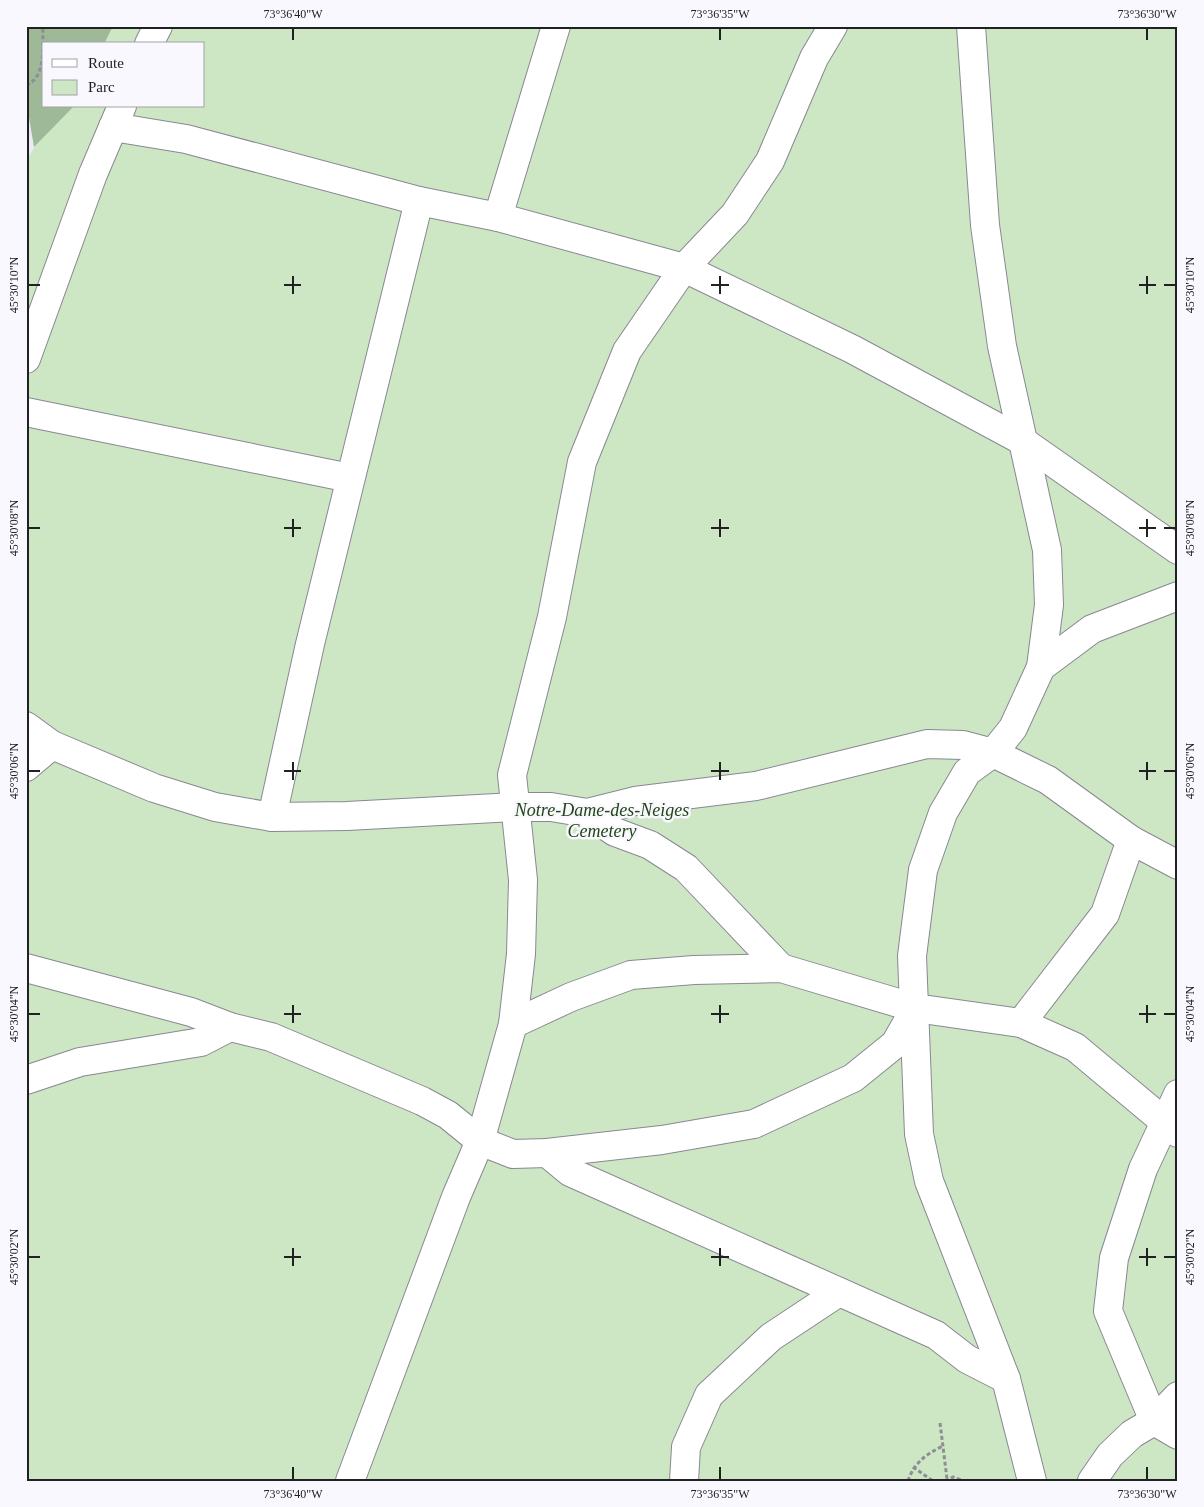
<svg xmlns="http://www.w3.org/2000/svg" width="1204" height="1507" font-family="'Times New Roman',serif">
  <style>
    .green { fill: #cde7c5 }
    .forest { fill: #9eb997 }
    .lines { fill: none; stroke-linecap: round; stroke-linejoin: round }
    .minor-casing { stroke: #898892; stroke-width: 30 }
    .path { stroke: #8e8e95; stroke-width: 3; stroke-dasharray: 4 2.5; stroke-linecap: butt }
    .minor { stroke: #fff; stroke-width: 28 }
    .ticks { fill: none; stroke: #212124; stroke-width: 2 }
    .labels { text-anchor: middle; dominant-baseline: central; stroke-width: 5; stroke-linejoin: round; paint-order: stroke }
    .park-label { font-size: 18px; font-style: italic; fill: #224516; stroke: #f8f8fe }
    .neatline { fill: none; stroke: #212124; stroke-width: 2 }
    .ticks-label { font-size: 12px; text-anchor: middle; fill: #212124 }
  </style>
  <rect width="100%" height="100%" fill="#ebeaf4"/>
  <path class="green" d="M111,26H1178V1481H26V161L60,106H204V44H100Z"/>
  <path class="forest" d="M26,26H113L104,44H44V106H74L34,147L26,100Z"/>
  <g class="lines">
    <g class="minor-casing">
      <g id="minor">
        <path d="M149,44L158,26"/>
        <path d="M113,127L186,139L419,201L498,217L684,268L852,349L1021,440L1178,550"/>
        <path d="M498,217L556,26"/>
        <path d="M26,359L93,174L122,106"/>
        <path d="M26,412L350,478"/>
        <path d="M1041,667L1092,629L1178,596"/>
        <path d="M26,726L52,745"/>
        <path d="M26,767L52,745L154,788L215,807L272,817L347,816L515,807H551L587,813L635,801L756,786L927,744L963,745L993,753L1013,728L1041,667L1049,605L1047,550L1002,346L985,225L971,26"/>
        <path d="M587,813L615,832L650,845L686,868L781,968"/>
        <path d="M272,817L310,644L419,201"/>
        <path d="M26,968L191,1012L230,1027L271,1037L422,1101L448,1115L480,1141L513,1154L547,1153L662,1140L754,1124L853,1078L895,1044L915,1009"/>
        <path d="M1021,1023L1105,914L1131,840"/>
        <path d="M513,1024L571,997L631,975L694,970L781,968L915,1008L1021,1023L1075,1047L1178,1133"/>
        <path d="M26,1080L80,1062L201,1042L230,1027"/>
        <path d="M1178,1094L1143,1169L1114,1258L1108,1311L1154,1421L1178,1435"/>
        <path d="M547,1153L570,1172L936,1335L967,1359L1006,1379"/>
        <path d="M350,1481L456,1197L480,1141L513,1024L521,954L523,880L512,775L552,617L582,462L627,351L684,268L735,214L770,161L814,58L833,26"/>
        <path d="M684,1481L686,1447L709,1395L771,1337L839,1292"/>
        <path d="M1032,1481L1006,1379L929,1181L919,1134L912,956L923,870L943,813L967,772L993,753L1048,780L1131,840L1178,865"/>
        <path d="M1092,1481L1110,1455L1132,1434L1154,1421L1178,1396"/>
      </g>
    </g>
    <g class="path">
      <path d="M26,85C47,78 42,44 43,26"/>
      <path d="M940,1423L947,1479"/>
      <path d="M913,1467L933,1481"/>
      <path d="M908,1481C914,1463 926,1454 943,1446"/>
      <path d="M945,1481L953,1477L964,1481"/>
    </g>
    <use href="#minor" class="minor"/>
  </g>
  <path class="ticks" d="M293,28V40M720,28V40M1147,28V40M293,276V294M720,276V294M1147,276V294M28,285H40M284,285H301M711,285H729M1139,285H1156M1164,285H1176M293,519V537M720,519V537M1147,519V537M28,528H40M284,528H301M711,528H729M1139,528H1156M1164,528H1176M293,762V780M720,762V780M1147,762V780M28,771H40M284,771H301M711,771H729M1139,771H1156M1164,771H1176M293,1005V1023M720,1005V1023M1147,1005V1023M28,1014H40M284,1014H301M711,1014H729M1139,1014H1156M1164,1014H1176M293,1248V1266M720,1248V1266M1147,1248V1266M28,1257H40M284,1257H301M711,1257H729M1139,1257H1156M1164,1257H1176M293,1467V1480M720,1467V1480M1147,1467V1480"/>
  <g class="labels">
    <g class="park-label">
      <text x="602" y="810">Notre-Dame-des-Neiges<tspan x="602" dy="21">Cemetery</tspan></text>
    </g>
  </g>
  <rect width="1204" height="1507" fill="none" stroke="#f8f8fe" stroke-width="55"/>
  <rect x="42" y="42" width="162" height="65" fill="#f8f8fe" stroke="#a2a2a7"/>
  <rect x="52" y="59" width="25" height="8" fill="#ffffff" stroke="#a2a2a7"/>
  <text x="88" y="68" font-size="15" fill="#212124">Route</text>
  <rect x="52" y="80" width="25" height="15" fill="#cde7c5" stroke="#a2a2a7"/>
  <text x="88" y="92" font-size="15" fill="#212124">Parc</text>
  <rect x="28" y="28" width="1148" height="1452" class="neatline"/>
  <g class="ticks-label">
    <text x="293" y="18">73°36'40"W</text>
    <text x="720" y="18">73°36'35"W</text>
    <text x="1147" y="18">73°36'30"W</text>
    <text transform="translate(14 285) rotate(-90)" y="4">45°30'10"N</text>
    <text transform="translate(1190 285) rotate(-90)" y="4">45°30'10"N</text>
    <text transform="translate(14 528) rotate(-90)" y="4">45°30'08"N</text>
    <text transform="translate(1190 528) rotate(-90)" y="4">45°30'08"N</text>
    <text transform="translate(14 771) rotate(-90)" y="4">45°30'06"N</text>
    <text transform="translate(1190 771) rotate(-90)" y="4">45°30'06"N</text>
    <text transform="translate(14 1014) rotate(-90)" y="4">45°30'04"N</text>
    <text transform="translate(1190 1014) rotate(-90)" y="4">45°30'04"N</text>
    <text transform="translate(14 1257) rotate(-90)" y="4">45°30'02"N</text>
    <text transform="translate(1190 1257) rotate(-90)" y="4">45°30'02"N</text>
    <text x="293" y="1498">73°36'40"W</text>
    <text x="720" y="1498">73°36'35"W</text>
    <text x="1147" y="1498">73°36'30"W</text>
  </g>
</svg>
